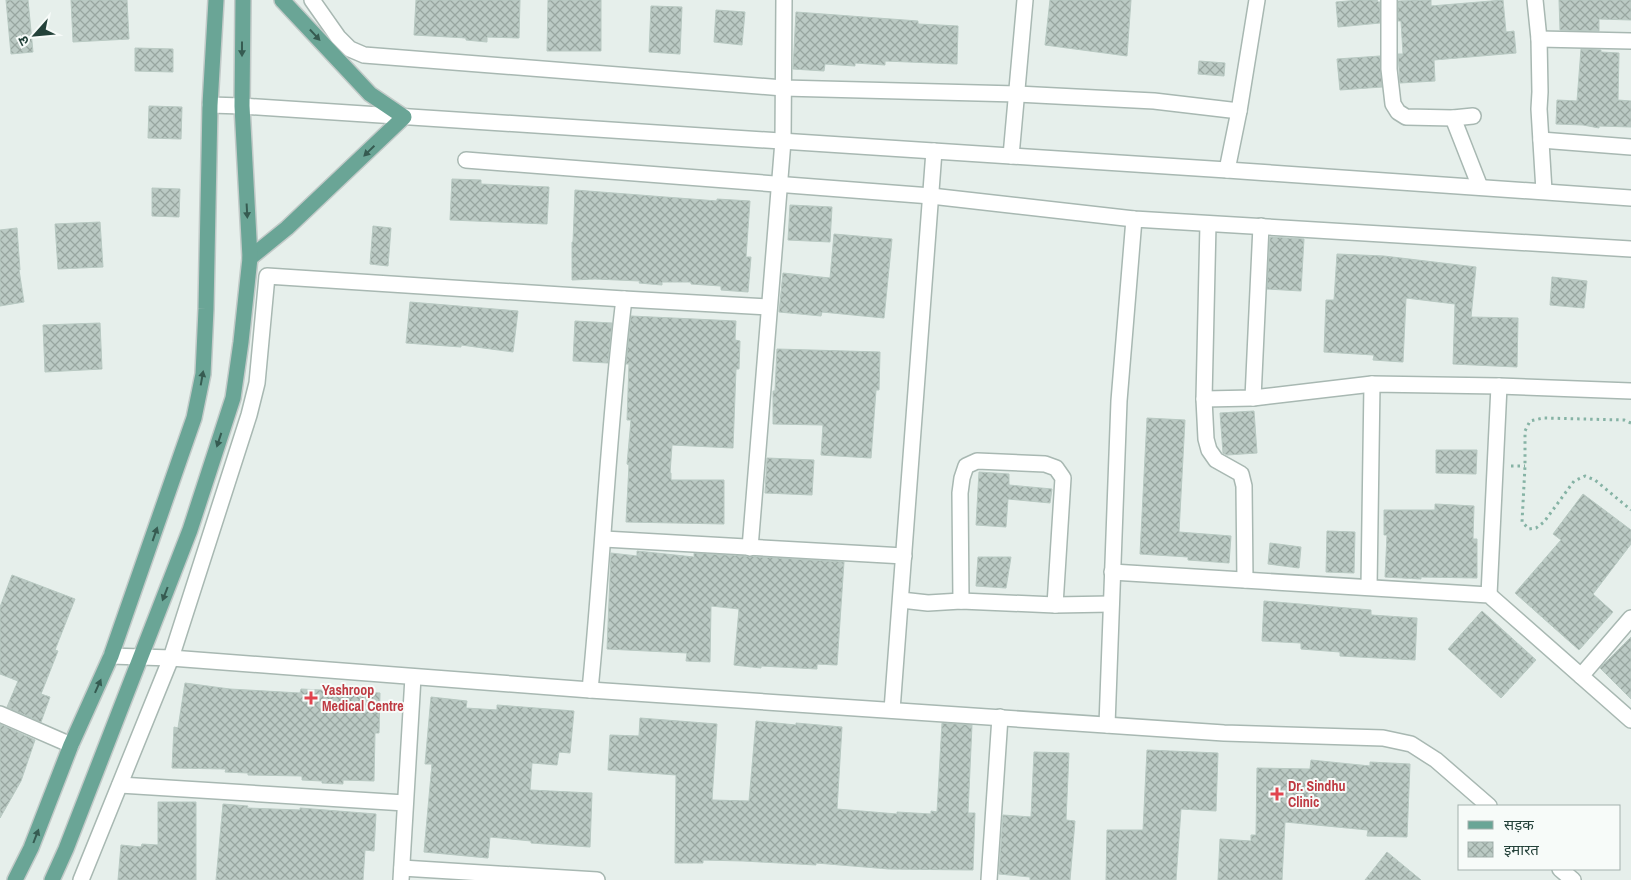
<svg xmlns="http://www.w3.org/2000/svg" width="1631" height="880" font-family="'Archivo Narrow','Noto Sans Devanagari',sans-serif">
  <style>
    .building { fill: url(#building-cross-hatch); stroke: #b8c9c2 }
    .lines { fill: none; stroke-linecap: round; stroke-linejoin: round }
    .minor-casing { stroke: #a8b8b2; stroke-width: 18 }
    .major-casing { stroke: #c2cac8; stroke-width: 18 }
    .path { stroke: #86b3a5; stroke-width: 3; stroke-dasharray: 2.5 4; stroke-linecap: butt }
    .minor { stroke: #fff; stroke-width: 15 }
    .major { stroke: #6aa596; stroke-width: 15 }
    .oneway { fill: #365b51 }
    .health-dot { fill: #e0444e; stroke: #f7fbf9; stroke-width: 2 }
    .labels { text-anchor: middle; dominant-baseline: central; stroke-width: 4; stroke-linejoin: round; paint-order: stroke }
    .health-label { font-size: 14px; font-weight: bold; fill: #be3a42; stroke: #f7fbf9; text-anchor: start }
  </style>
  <defs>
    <pattern id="building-cross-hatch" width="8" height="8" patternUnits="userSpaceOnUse" patternTransform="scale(1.25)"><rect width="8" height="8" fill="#bbcac4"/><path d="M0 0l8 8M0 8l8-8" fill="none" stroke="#98a6a0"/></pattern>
  </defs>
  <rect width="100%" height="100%" fill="#e6efeb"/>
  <g class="building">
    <path d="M6,0H28L33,52L11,54Z"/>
    <path d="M71,0H127L129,39L73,42Z"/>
    <path d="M416,0H520L519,38L487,37V42L466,40V38L414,35Z"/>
    <path d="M548,0H601V51H547Z"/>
    <path d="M1050,0H1131L1127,56L1045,45Z"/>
    <path d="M1359,0H1377L1378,2H1380V23L1338,27L1336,2Z"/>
    <path d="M1431,0V6L1503,0L1506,32L1514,31L1516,53L1434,60L1435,81L1400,83L1398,54H1403L1401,21H1398V1Z"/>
    <path d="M1559,0H1631V20L1599,19V31L1560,30Z"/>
    <path d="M651,6L682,7L680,54L649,52Z"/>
    <path d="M716,10L745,12L742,45L714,42Z"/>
    <path d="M796,12L918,21V24L958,26L957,64L885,61V65L855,63V66L825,64L824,71L793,69Z"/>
    <path d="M135,48L173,49V72L135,71Z"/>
    <path d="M1581,49L1601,50V52L1619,53L1618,100L1631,101V127L1599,126V128L1583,125L1556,124L1557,100L1577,101Z"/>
    <path d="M1380,56L1382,87L1340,90L1337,59Z"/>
    <path d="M1199,61L1225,63L1224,76L1198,74Z"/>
    <path d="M149,106L182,107L181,139L148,138Z"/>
    <path d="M452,179L481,180V184L549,187L547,224L450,220Z"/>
    <path d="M152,188L180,189L179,217L152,216Z"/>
    <path d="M575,190L717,201V199L750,201L746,257H751L748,292L721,290V286L691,284V282H662V285L639,283L640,281L595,279L572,280V242H573Z"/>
    <path d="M790,205L832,207L830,242L788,240Z"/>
    <path d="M100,222L103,267L58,269L55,224Z"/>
    <path d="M373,226L391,228L388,266L370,264Z"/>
    <path d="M17,228L20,270H19L24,302L0,306V230Z"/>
    <path d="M834,234L892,239L884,318L822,312L821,316L779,312L783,273L830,278Z"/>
    <path d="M1270,237L1304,239L1301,291L1267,289Z"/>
    <path d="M1337,254L1384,256L1476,267L1471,317L1518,318L1517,367L1453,364L1455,304L1406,298L1403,362L1373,360L1374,355L1324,352L1326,300H1334Z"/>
    <path d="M1552,277L1587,281L1584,308L1550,305Z"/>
    <path d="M410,302L518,311L513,352L461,345V347L406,343Z"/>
    <path d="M631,316L736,321L735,340L740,341L739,369H736L733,448L672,445L670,473H671V480H724V524L626,522L629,465L627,464L631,420H627L629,364H626Z"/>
    <path d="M575,321L612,323L608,363L573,361Z"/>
    <path d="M100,323L102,369L45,372L43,325Z"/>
    <path d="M777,349L880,352L879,390H876L871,458L821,455L823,425L773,424V391H775Z"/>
    <path d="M1254,411L1257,453L1227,455L1223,453L1220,413Z"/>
    <path d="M1147,418L1185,420L1179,532L1231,536L1229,563L1188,560V557L1140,554Z"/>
    <path d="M1436,450H1477L1476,474L1436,473Z"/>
    <path d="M767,458L814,460L812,495L765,493Z"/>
    <path d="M979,472L1009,474V485L1052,489L1050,503L1008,499L1006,527L976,525Z"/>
    <path d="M1583,494L1631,530V544L1593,594L1613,612L1579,650L1515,593L1561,540L1553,534Z"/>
    <path d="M1435,504L1474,506L1473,539H1477V578L1421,577V579L1385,577L1387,535H1384V510H1435Z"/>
    <path d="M1327,531L1355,532L1354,573L1326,572Z"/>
    <path d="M1270,543L1301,547L1299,568L1268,564Z"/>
    <path d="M637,551L694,557V553L844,562L837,665L817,664V669L761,666V668L734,665L739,609L711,606L710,662L686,661L687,653L607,649L611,553L637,556Z"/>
    <path d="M978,557H1011L1006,588L976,586Z"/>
    <path d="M12,575L75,599L55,650L58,651L41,694L50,697L41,722L7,707L18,681L0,674V607Z"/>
    <path d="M1264,601L1371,610V615L1417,618L1415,660L1340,656V652L1301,649V643L1262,641Z"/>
    <path d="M1482,611L1536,660L1501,698L1448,649Z"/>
    <path d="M1631,637V699L1600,668Z"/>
    <path d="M185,683L230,689L300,693L301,689L380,693L379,733H375L374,781L343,780V784L322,783V781L302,780V776L248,775V773L225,772L226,769L172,768L174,727L178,728Z"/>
    <path d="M431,697L467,701L466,708L497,710V705L574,711L570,753L559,752L557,765L532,763L530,790L592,793L590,847L531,843V841L490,837L488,858L424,852L432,764H425Z"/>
    <path d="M640,718L717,724L712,800L749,801L756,721L796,725V723L842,727L837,809L897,814V812L931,814V811L937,812L942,723L972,725L968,813H975L973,870L889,869L816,863V865L743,861L703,860V863H675L676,775L608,770L610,735L639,736Z"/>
    <path d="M0,724L35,740L21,781L0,818Z"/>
    <path d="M1147,750L1218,753L1216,811L1181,809L1176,880H1106L1107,830H1143Z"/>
    <path d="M1034,752L1069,753L1066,820L1075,821L1070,880H1030V877L999,874L1003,815L1031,817Z"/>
    <path d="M1311,760L1370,766V762L1410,764L1407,837L1367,836L1368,830L1285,822L1282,880H1218L1220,839L1251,841V835H1256L1257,768L1310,769Z"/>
    <path d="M158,802H196V880H118L121,845L141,847L142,844L158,845Z"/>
    <path d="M223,804L248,806L247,808L300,810V808L376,814L374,851L365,850L363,880H216Z"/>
    <path d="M1387,852L1421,880H1365Z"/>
  </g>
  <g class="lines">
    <g class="minor-casing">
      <g id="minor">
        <path d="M312,0L338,37L350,49L364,55L783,88L1017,94L1154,101L1239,111"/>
        <path d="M1389,0V69L1393,104L1398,112L1406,117L1453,118L1473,116"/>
        <path d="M1535,0L1539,39L1540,92L1539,109L1544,191"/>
        <path d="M1539,39L1631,41"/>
        <path d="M210,105L242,106L1227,170L1631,198"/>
        <path d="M1453,118L1480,187"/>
        <path d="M1541,140L1631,147"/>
        <path d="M1011,156L1025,0"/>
        <path d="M466,160L931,196L1134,219L1631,249"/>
        <path d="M1227,170L1239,111L1257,0"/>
        <path d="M1208,224L1204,399L1206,439L1209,450L1216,460L1241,474L1244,486L1245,580"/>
        <path d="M1253,398L1261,226"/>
        <path d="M1204,399L1253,398L1372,384L1499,386L1631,391"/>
        <path d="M604,539L904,556"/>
        <path d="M750,548L783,141L784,0"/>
        <path d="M1112,572L1489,595L1631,720"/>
        <path d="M1369,587L1372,384"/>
        <path d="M1489,595L1499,386"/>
        <path d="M901,600L928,603L961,601L1055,605L1111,604"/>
        <path d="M961,601L960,493L962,478L966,466L977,461L1045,464L1056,468L1063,478L1055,605"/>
        <path d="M111,656L171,658L590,690L1224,733L1383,738L1411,744L1436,760L1489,806"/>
        <path d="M1581,676L1631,618"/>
        <path d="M590,690C603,560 608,429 624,299"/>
        <path d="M892,710L934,151"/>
        <path d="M0,714L71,745"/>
        <path d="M1107,725L1119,401L1134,219"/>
        <path d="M120,785L405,803"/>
        <path d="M402,868L597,880"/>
        <path d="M1560,869L1573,880"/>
        <path d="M81,880L171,658L249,415L257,383L267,276L624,299L769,307"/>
        <path d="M401,880L413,677"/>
        <path d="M989,880L1000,717"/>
      </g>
    </g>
    <g class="major-casing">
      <g id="major">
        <path d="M250,258L287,228L404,117L370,94L282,0"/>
        <path d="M15,880L31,848L71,745L111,656L194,418L203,374L206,309L210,105L216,0"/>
        <path d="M52,880L66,849L190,530L233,398L241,342L250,258L242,106L243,0"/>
      </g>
    </g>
    <g class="path">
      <path d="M1631,423L1624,420L1543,418L1530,421L1525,431V466L1522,522L1529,529L1536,528L1544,522L1574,481L1585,476L1595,480L1631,510"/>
      <path d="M1511,466H1525"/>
    </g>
    <use href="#minor" class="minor"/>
    <use href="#major" class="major"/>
  </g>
  <defs><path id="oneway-solid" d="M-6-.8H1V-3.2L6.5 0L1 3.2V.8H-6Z" transform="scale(1.25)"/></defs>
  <g class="oneway">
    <use href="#oneway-solid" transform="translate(315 35) rotate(47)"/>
    <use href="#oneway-solid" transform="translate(242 49) rotate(90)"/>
    <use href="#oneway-solid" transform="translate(369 151) rotate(136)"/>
    <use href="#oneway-solid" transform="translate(247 211) rotate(87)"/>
    <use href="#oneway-solid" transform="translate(202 378) rotate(-80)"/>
    <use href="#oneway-solid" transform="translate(219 440) rotate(108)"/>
    <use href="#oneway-solid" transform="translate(155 534) rotate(-71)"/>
    <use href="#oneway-solid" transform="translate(165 594) rotate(111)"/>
    <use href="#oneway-solid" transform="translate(98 686) rotate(-66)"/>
    <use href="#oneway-solid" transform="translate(36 836) rotate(-69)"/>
  </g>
  <g class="health-dot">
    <path d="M308.5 690.5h5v5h5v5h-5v5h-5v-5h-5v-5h5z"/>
    <path d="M1274.5 786.5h5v5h5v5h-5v5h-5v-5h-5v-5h5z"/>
  </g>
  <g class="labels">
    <g class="health-label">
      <text x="322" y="690">Yashroop<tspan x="322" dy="16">Medical Centre</tspan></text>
      <text x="1288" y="786">Dr. Sindhu<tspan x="1288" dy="16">Clinic</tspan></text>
    </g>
  </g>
  <rect x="1458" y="805" width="162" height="65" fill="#f7fbf9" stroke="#a3b1ad"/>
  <rect x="1468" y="821" width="25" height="8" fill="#6aa596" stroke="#a3b1ad"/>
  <text x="1504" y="830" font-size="15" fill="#24423a">सड़क</text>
  <rect x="1468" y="842" width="25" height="15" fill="url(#building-cross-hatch)" stroke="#a3b1ad"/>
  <text x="1504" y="855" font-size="15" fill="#24423a">इमारत</text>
  <g transform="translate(35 35) rotate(243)" stroke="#f7fbf9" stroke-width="4" paint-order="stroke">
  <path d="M0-4L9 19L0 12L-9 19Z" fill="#24423a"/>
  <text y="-8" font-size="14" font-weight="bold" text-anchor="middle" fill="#24423a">उ</text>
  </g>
</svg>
